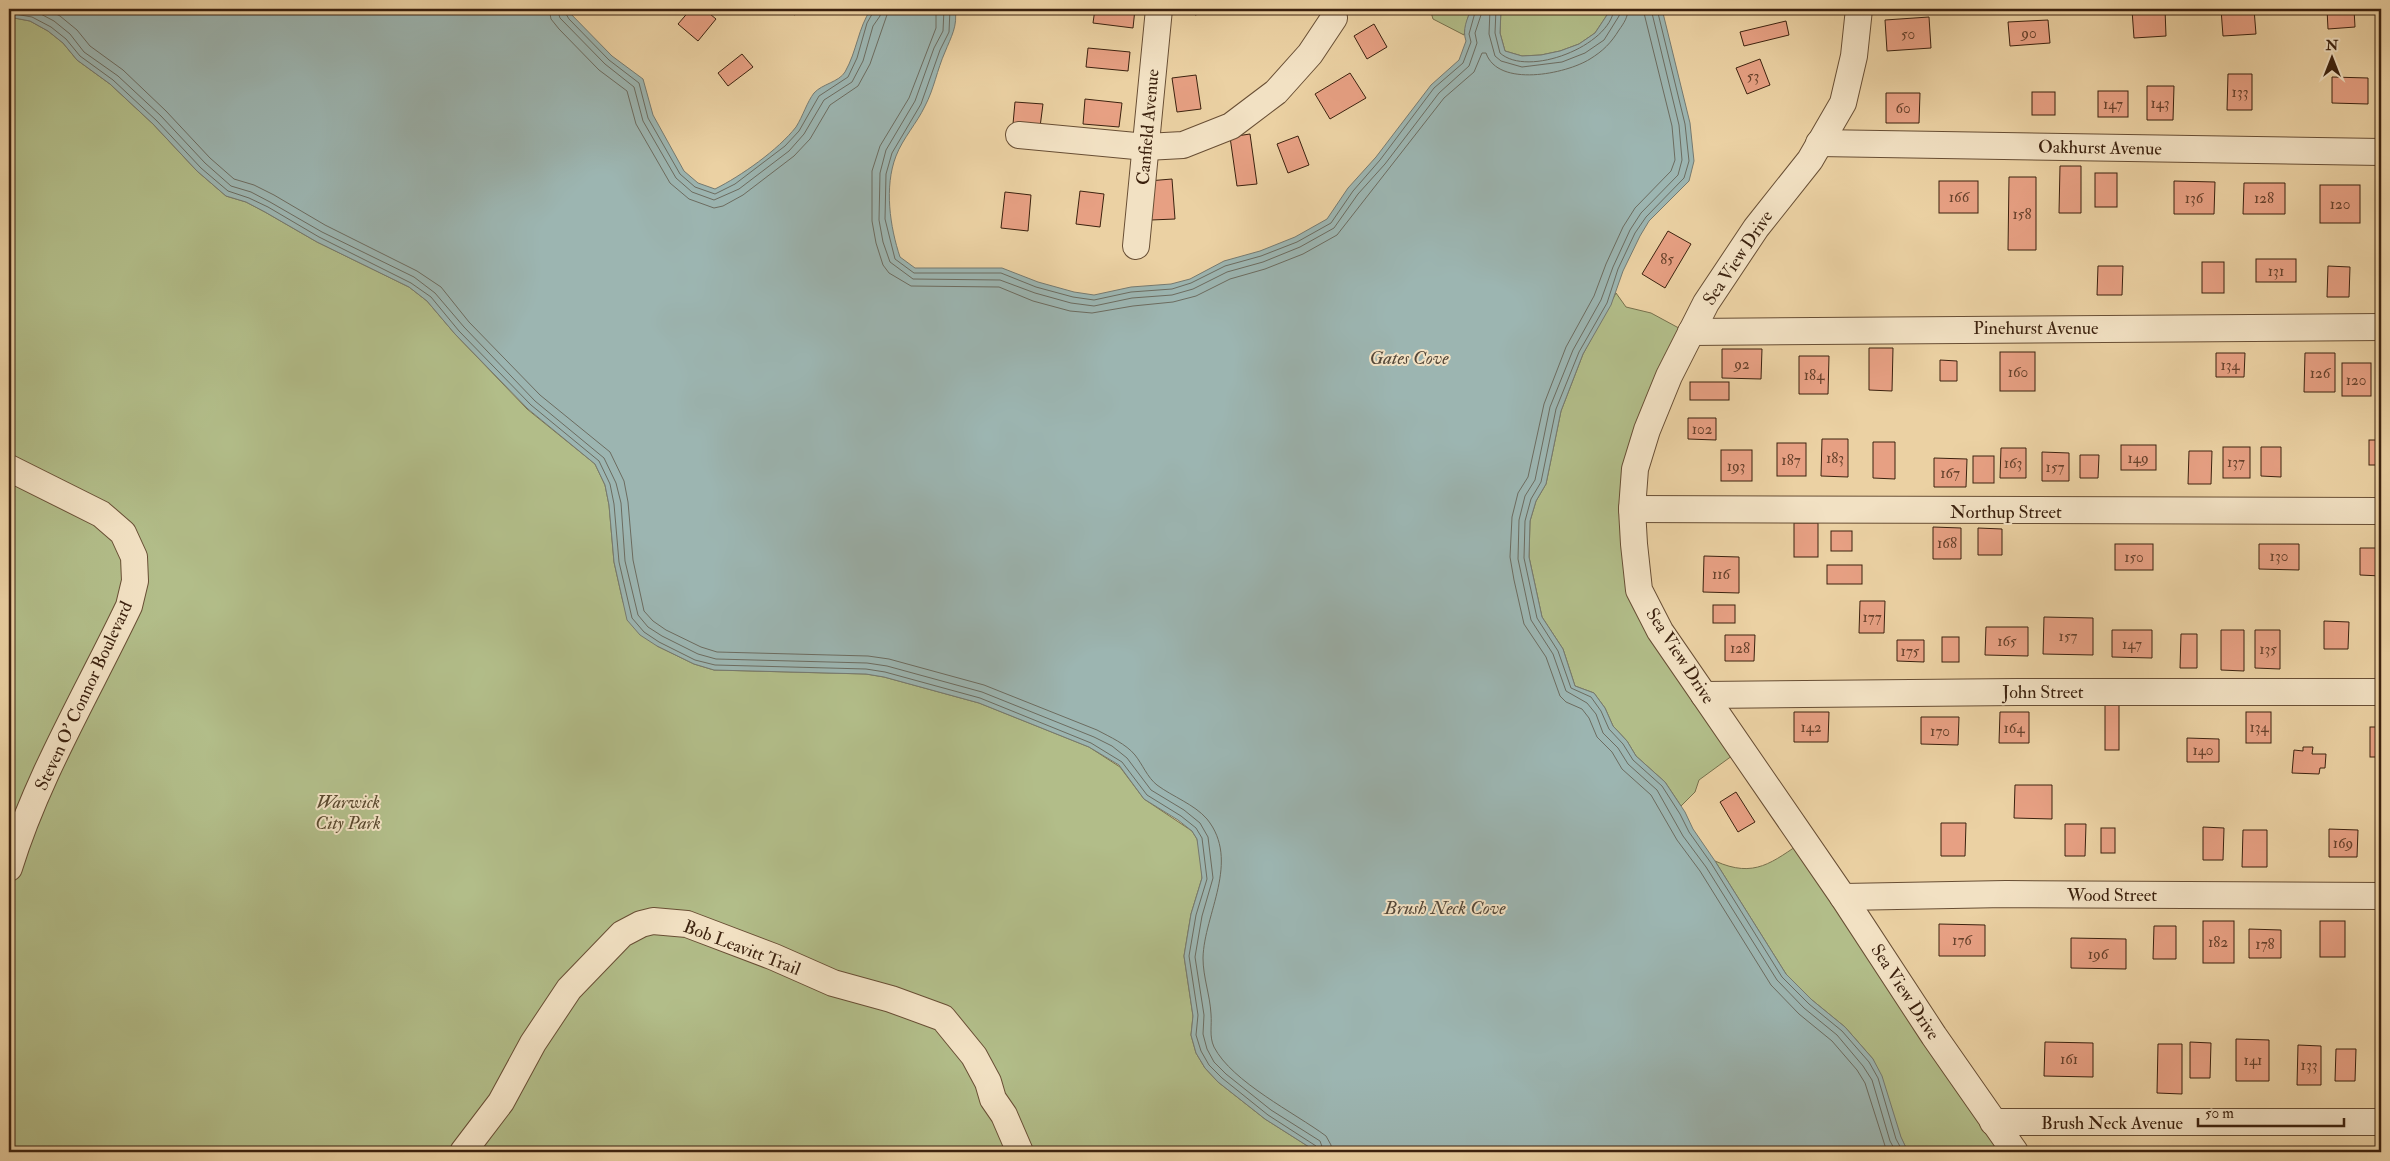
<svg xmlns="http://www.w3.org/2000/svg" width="2390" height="1161" font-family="'IM FELL Double Pica',serif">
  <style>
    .green { fill: #b2bd89; stroke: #77704c }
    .water { fill: #9cb5b1; stroke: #767a70 }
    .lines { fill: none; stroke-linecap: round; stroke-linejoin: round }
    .shore { stroke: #6c6c60; stroke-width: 1 }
    .building { fill: #e7a083; stroke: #3c220f }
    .minor-casing { stroke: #684e34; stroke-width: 28 }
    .minor { stroke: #f2e1c3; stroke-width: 26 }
    .labels { text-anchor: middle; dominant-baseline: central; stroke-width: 4; stroke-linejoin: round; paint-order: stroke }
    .number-label { font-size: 15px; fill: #67422c }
    .street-label { font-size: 18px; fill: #3c220f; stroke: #f2e1c3 }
    .park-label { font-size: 18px; font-style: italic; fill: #5a492e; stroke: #f2e1c3 }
    .water-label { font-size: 19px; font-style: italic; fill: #544738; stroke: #f2e1c3 }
  </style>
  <rect width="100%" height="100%" fill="#ebd1a3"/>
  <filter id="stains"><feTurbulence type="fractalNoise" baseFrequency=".004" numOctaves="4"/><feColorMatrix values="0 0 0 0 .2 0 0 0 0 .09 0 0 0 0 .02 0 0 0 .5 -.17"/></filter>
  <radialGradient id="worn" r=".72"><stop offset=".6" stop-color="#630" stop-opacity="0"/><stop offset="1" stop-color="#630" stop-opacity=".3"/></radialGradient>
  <g class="green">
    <path d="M1430,9H1472L1468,17L1464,35L1433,19Z"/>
    <path d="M1501,9H1611L1595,33L1579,44L1560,51L1541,55L1522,56L1505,51L1500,33Z"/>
    <path d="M9,17L30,21L48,31L63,43L77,60L110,84L153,124L197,171L226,196L246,202L265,212L317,242L409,287L427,301L455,334L527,409L595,464L605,485L609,505L614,562L623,602L657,646L694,664L714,670L866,674L884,677L979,703L1089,747L1120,767L1144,799L1192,831L1197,839L1200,851L1202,878L1191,914L1184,956L1193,1016L1191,1035L1196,1053L1205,1068L1218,1082L1265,1119L1317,1152H9Z"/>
    <path d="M1616,293L1626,307L1651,313L1688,333L1648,426L1639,587L1740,750L1699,780L1695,792L1681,806L1665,782L1636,756L1627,741L1613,726L1605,708L1594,693L1575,686L1563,649L1542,617L1529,557L1530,521L1536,501L1546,484L1561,411L1583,354Z"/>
    <path d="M1804,841L2016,1152H1908L1901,1138L1873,1059L1845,1027L1812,1000L1786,974L1715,861C1755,879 1772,862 1804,841Z"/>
  </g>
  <path class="water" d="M9,9H566L612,56L643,79L653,115L684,171L698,183L715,189C741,176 778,150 796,127C803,116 807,102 814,93C822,84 839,82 845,72C857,51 858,28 871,9H955C958,26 951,37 945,52C937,70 934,89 925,106C917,123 903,138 896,156C884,187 890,227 900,257L915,268H1002L1038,282L1074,292L1094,295L1131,287L1171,284L1190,279L1224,261L1260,251L1295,237L1327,219L1348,188L1376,157L1431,85L1459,60L1466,41C1462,30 1467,18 1472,9H1501L1500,33L1505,51L1522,56L1541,55L1560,51L1579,44L1595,33L1611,9H1662L1690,123L1694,161L1689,181L1649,221L1640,236L1623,271L1611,305L1583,354L1561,411L1546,484L1536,501L1530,521L1529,557L1542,617L1563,649L1575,686L1594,693L1605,708L1613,726L1627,741L1636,756L1665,782L1685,812L1693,829L1715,861L1786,974L1812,1000L1845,1027L1873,1059L1882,1076L1901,1137L1908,1152H1317L1265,1119L1218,1082L1205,1068L1196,1053L1191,1035L1193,1016L1184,956L1191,914L1202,878L1197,839L1192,831L1178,820L1144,799L1119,765L1089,747L979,703L884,677L866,674L714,670L694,664L657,646L640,635L627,620L614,562L609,505L605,485L595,464L528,409L455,334L427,301L409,287L317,242L265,212L246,202L226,196L197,171L153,124L110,84L77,60L63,43L48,31L30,21L9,17Z"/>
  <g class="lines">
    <g class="shore">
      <path d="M25,9L35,11L54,21L70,34L84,52L118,76L161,116L205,163L231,186L251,192L270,202L322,232L414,277L435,293L464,327L535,401L604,458L616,483L621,503L625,561L638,615L648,627L662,636L698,654L716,659L867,663L887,666L982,692L1094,737L1112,746L1127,758L1151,790L1184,810L1200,823L1208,837L1213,878L1202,916L1195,957L1204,1015L1203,1034L1207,1049L1214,1062L1226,1074L1271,1110L1320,1141L1324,1152"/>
      <path d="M47,9L60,16L77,30L90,46L123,70L166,111L210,158L234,179L254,185L274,195L325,225L417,271L441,287L469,322L540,395L610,452L624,481L628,502L633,560L644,611L653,621L666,630L701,647L717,652L868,656L889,659L984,685L1097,730C1110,737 1126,744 1135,755C1143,765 1147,777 1157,785C1173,797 1194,804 1207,819C1241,861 1204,914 1203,958C1203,977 1210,995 1211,1014C1212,1026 1209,1036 1214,1047C1232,1082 1295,1113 1326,1136L1331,1145L1332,1152"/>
      <path d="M549,9L551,19L559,29L599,70L627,91L636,124L670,183L689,199L714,208L723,206L743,195L794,156L810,139L830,105L858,86L870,64L889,9"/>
      <path d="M557,9L560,18L605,64L634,87L643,121L676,178L692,192L714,200L739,189L789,151L804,134L824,100L852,82L863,61L873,26L880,16L881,9"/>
      <path d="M563,9L569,19L609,60L639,83L648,118L680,174L695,187L715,194L735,184L785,146L799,131L819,96L848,77L857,58L867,23L875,9"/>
      <path d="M936,9V28L909,98L880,146L872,171V221L876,243L883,265L889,273L911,286L999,287L1033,301L1070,311L1092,313L1133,306L1173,302L1196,296L1230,279L1265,269L1303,254L1337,235L1444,98L1474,72L1482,53H1486C1498,88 1566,74 1590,59C1603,51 1611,43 1619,30C1624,23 1628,17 1628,9"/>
      <path d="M944,9L943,31L934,48L915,101L886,150L880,173L879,220L883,242L890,262L913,279L1000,280L1035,293L1071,303L1094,306L1132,298L1172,295L1193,289L1227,272L1263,262L1300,247L1334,228L1358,194L1385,164L1439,93L1469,66L1477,43L1475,33L1483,9"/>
      <path d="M950,9L949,32L940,50L921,104L892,153L886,174L885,219L895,259L914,273H1001L1036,287L1073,297L1094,300L1131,292L1172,289L1191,283L1225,266L1261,256L1297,242L1331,223L1353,191L1380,160L1434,88L1463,63L1471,42L1469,34L1476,9"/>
      <path d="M1490,9L1489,34L1495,56L1501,61L1522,67L1562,62L1585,53L1604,40L1619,16L1621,9"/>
      <path d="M1496,9L1495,33L1500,53C1528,78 1610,46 1614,9"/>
      <path d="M1643,9L1672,126L1675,160L1671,171L1635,208L1623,227L1606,264L1594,296L1566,347L1544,404L1528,477L1518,493L1512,517L1510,557L1514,580L1524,624L1546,657L1560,696L1566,702L1582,709L1589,718L1597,737L1612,752L1622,769L1651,795L1677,840L1700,871L1771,985L1799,1014L1832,1041L1857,1070L1865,1083L1887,1152"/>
      <path d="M1651,9L1679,125L1682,160L1678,175L1641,213L1630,230L1613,267L1601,300L1573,350L1550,407L1535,480L1525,496L1519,520L1518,559L1531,620L1553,654L1566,691L1587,703L1596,714L1603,733L1618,748L1628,764L1657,790L1683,836L1706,867L1777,980L1804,1008L1837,1035L1863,1066L1872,1080L1890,1141L1896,1152"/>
      <path d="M1657,9L1685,124L1689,161L1684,178L1646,217L1635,233L1618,269L1607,303L1579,352L1556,409L1541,482L1531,499L1525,521L1524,558L1537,618L1558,651L1571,688L1591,697L1601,711L1609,729L1623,744L1633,760L1662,786L1680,814L1689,832L1711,863L1782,977L1809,1004L1842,1031L1869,1062L1878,1078L1896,1139L1903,1152"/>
      <path d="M9,13L32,17L51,27L66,39L80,56L113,80L157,121L201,168L228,191L249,198L268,207L319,237L411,283L431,297L459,331L531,405L599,461L610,484L614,504L619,562L632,618L644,632L659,642L695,660L715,665L866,669L885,672L980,698L1091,743L1122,762L1147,795L1181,816L1196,828L1202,838L1207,879L1196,915L1189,956L1198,1015L1196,1035L1201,1051L1209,1065L1222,1078L1268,1115L1316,1146L1318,1152"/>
    </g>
  </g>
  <g class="building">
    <path d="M691,9H704L716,19L698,41L678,24Z"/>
    <path d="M784,9H799L795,15Z"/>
    <path d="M1095,9H1135L1133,28L1093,23Z"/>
    <path d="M1194,9H1219L1195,15Z"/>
    <path d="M2165,9L2166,36L2134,38L2132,10Z"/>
    <path d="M2221,9H2254L2256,34L2223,36Z"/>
    <path d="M2327,9H2354L2355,27L2328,29Z"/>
    <path d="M1929,17L1931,48L1887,51L1885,20Z"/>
    <path d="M2048,20L2050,43L2010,46L2008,22Z"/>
    <path d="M1786,21L1789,35L1744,46L1740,32Z"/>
    <path d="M1374,24L1387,47L1367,59L1354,36Z"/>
    <path d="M1088,48L1130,52L1128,71L1086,67Z"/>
    <path d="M742,54L753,67L728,86L718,73Z"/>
    <path d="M1760,59L1770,85L1747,94L1736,68Z"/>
    <path d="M1350,73L1366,98L1330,119L1315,94Z"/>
    <path d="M2228,74H2252V110H2227Z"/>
    <path d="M1196,75L1201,109L1177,112L1172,78Z"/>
    <path d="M2332,77L2368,78V104L2332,103Z"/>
    <path d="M2147,86H2174L2173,120H2147Z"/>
    <rect x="2098" y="91" width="30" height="26"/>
    <rect x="2032" y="92" width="23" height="23"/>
    <path d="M1886,93H1920L1919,123H1886Z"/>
    <path d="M1085,99L1122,103L1119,127L1083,124Z"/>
    <path d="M1015,102L1043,104L1040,127L1013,124Z"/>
    <path d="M1250,134L1257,184L1237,186L1230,137Z"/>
    <path d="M1298,136L1309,165L1288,173L1277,144Z"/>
    <path d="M2060,166H2081V213H2059Z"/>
    <rect x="2095" y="173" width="22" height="34"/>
    <path d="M2009,177H2036V250H2008Z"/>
    <path d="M1172,179L1175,219L1151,220L1148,181Z"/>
    <rect x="1939" y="181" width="39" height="32"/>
    <path d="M2174,181L2215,182L2214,214H2174Z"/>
    <path d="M2244,183H2285V214H2243Z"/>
    <rect x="2320" y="185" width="40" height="38"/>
    <path d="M1080,191L1104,194L1100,227L1076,224Z"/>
    <path d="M1005,192L1031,195L1028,231L1001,228Z"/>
    <path d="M1668,231L1691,244L1665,288L1642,274Z"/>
    <rect x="2256" y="259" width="40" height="23"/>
    <rect x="2202" y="262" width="22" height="31"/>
    <path d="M2098,266H2123L2122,295H2097Z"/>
    <path d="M2328,266L2350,267L2349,297H2327Z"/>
    <path d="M1869,348H1893L1892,391L1869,390Z"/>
    <path d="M1722,349H1762L1761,379L1722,378Z"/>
    <rect x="2000" y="352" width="35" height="39"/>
    <path d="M2216,353H2245L2244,377H2216Z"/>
    <path d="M2305,353H2335V392H2304Z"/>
    <path d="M1799,356H1829L1828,394H1799Z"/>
    <path d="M1940,360L1957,361V381H1940Z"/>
    <rect x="2342" y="363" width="29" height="33"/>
    <rect x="1690" y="382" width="39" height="18"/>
    <path d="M1688,418H1716V440L1688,439Z"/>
    <path d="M1822,439H1848V477L1821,476Z"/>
    <rect x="2369" y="440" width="12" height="25"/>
    <path d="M1873,442H1895V479L1873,478Z"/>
    <rect x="1777" y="443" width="29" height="33"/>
    <rect x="2121" y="445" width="35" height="25"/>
    <rect x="2223" y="447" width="27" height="31"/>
    <path d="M2261,447H2281V477L2261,476Z"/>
    <path d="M2001,448H2026V478H2000Z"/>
    <rect x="1721" y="450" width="31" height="31"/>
    <path d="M2189,451H2212L2211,484H2188Z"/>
    <path d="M2042,452L2069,453V481H2042Z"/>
    <path d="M2080,455H2099L2098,478H2080Z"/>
    <rect x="1973" y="456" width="21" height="27"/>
    <path d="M1934,458L1967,459L1966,487H1934Z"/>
    <rect x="1794" y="523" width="24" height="34"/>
    <path d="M1933,527L1961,528V559H1933Z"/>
    <path d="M1978,528L2002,529V555H1978Z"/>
    <rect x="1831" y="531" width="21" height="20"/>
    <rect x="2115" y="544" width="38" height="26"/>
    <path d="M2259,544H2299V570L2259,569Z"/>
    <path d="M2360,548H2381V576L2360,575Z"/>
    <path d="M1704,556L1739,557V593L1703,592Z"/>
    <rect x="1827" y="565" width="35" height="19"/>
    <path d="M1860,601H1885L1884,633H1859Z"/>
    <rect x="1713" y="605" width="22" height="18"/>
    <path d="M2044,617L2093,618V655L2043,654Z"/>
    <path d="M2324,621L2349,622L2348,649H2324Z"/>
    <path d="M1986,627H2028V656L1985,655Z"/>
    <path d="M2112,630H2152V658L2112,657Z"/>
    <path d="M2221,630H2244V671L2221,670Z"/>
    <path d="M2255,630H2280V669L2255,668Z"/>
    <path d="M2181,634H2197V668H2180Z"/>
    <path d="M1725,635H1755L1754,661H1725Z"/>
    <rect x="1942" y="637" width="17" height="25"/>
    <path d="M1897,640H1924V662L1897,661Z"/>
    <rect x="2105" y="704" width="14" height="46"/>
    <path d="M1794,712H1829L1828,742H1794Z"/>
    <path d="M2000,712H2029V743H1999Z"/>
    <rect x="2246" y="712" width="25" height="31"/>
    <path d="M1921,717H1959L1958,745L1921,744Z"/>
    <rect x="2370" y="727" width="11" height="30"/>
    <path d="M2187,738L2219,739V762H2187Z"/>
    <path d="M2303,747H2313L2312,754H2326L2325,768H2320L2319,774L2292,773L2294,750L2303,751Z"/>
    <path d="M2015,785H2052V819L2014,818Z"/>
    <path d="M1736,792L1755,822L1738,832L1720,802Z"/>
    <path d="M1941,823H1966L1965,856H1941Z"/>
    <path d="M2065,824H2086L2085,856H2065Z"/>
    <path d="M2203,827L2224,828L2223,860H2203Z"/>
    <rect x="2101" y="828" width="14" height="25"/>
    <path d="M2329,829L2358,830L2357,857H2329Z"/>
    <path d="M2243,830H2267V867H2242Z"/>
    <rect x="2203" y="921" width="31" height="42"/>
    <rect x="2320" y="921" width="25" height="36"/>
    <path d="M1939,924L1985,925V956H1939Z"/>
    <path d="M2154,926H2176V959H2153Z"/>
    <path d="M2249,929L2281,930V958H2249Z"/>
    <path d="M2071,938L2126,939V969L2071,968Z"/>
    <path d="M2236,1039L2269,1040V1081H2236Z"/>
    <path d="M2045,1042L2093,1043V1077L2044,1076Z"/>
    <path d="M2190,1042L2211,1043L2210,1078H2190Z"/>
    <path d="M2158,1044H2182V1094L2157,1093Z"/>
    <path d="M2298,1045L2321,1046V1085H2297Z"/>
    <path d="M2336,1049H2356L2355,1081H2335Z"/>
  </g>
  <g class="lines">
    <g class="minor-casing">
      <g id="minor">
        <path d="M1859,9L1854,56L1843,103L1810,160L1756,228L1706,303L1669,376L1647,430L1635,469L1632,509L1634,544L1639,590L1660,631L1843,897L1934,1036L2015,1152"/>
        <path d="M1019,135L1146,147L1183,145L1231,126L1276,92L1310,54L1334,18"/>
        <path d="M1819,143L2381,152"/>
        <path d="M1136,246L1159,9"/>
        <path d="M1691,332L2381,327"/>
        <path d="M9,468L101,514L123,533L134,557L135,581L129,606C88,692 37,777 9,868"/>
        <path d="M1632,509L2381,511"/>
        <path d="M1704,695L2017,692H2381"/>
        <path d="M1843,897L2006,894L2381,896"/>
        <path d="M1993,1122H2381"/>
        <path d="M463,1152L501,1102L533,1043L569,989L622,934L641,924L653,921L687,924L774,957L833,983L891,999L943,1018L974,1056L988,1082L993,1099L1004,1115L1020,1152"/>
      </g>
    </g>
    <use href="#minor" class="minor"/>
  </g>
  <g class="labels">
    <g class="number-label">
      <text x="2029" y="33">90</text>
      <text x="1908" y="34">50</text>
      <text x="1753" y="76">53</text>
      <text x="2240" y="92">133</text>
      <text x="2160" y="103">143</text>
      <text x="2113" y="104">147</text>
      <text x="1903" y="108">60</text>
      <text x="1959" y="197">166</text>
      <text x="2194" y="198">136</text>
      <text x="2264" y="198">128</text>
      <text x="2340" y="204">120</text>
      <text x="2022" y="214">158</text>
      <text x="1667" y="259">85</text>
      <text x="2276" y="271">131</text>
      <text x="1742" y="364">92</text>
      <text x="2230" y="365">134</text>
      <text x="2018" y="372">160</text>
      <text x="2320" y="373">126</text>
      <text x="1814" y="375">184</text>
      <text x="2356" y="380">120</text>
      <text x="1702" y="429">102</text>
      <text x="1835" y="458">183</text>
      <text x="2138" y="458">149</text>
      <text x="1791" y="460">187</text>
      <text x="2236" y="462">137</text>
      <text x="2013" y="463">163</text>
      <text x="1736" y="466">193</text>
      <text x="2055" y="467">157</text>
      <text x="1950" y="473">167</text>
      <text x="1947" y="543">168</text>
      <text x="2279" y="556">130</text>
      <text x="2134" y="557">150</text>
      <text x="1721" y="574">116</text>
      <text x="1872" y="617">177</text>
      <text x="2068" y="636">157</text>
      <text x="2007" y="641">165</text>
      <text x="2132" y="644">147</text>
      <text x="1740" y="648">128</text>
      <text x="2268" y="649">135</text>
      <text x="1910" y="651">175</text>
      <text x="1811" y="727">142</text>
      <text x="2259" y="727">134</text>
      <text x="2014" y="728">164</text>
      <text x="1940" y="731">170</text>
      <text x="2203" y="750">140</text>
      <text x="2343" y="843">169</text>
      <text x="1962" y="940">176</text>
      <text x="2218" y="942">182</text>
      <text x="2265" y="944">178</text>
      <text x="2098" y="954">196</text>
      <text x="2069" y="1059">161</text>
      <text x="2253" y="1060">141</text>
      <text x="2309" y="1065">133</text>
    </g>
    <g class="street-label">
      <text transform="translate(1148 127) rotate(-85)">Canfield Avenue</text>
      <text transform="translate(2100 148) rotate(1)">Oakhurst Avenue</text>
      <text transform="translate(1738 258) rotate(-56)">Sea View Drive</text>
      <text x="2036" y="328">Pinehurst Avenue</text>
      <text x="2006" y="512">Northup Street</text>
      <text transform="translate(1680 656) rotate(57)">Sea View Drive</text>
      <text x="2043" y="692">John Street</text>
      <text transform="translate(84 696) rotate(-65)">Steven O' Connor Boulevard</text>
      <text x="2112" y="895">Wood Street</text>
      <text transform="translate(742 948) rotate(21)">Bob Leavitt Trail</text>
      <text transform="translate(1905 992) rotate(57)">Sea View Drive</text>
      <text x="2112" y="1123">Brush Neck Avenue</text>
    </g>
    <g class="park-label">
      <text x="348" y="802">Warwick<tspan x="348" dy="21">City Park</tspan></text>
    </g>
    <g class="water-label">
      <text x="1409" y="358">Gates Cove</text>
      <text x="1445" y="908">Brush Neck Cove</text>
    </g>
  </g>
  <rect width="2390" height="1161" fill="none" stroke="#ebd1a3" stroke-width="30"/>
  <rect x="10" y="10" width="2370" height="1141" fill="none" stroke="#3c220f" stroke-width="2.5"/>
  <rect x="15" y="15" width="2360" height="1131" fill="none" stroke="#3c220f"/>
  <g transform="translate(2332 58)" stroke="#f2e1c3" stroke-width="4" paint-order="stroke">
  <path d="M0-4L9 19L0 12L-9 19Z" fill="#3c220f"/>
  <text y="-8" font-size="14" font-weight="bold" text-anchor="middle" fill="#3c220f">N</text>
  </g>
  <path d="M2198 1118v8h146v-8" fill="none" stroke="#3c220f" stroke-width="2.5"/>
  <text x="2205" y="1118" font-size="15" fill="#3c220f" stroke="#f2e1c3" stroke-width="4" paint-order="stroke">50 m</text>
  <rect width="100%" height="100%" filter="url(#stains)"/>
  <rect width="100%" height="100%" fill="url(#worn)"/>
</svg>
